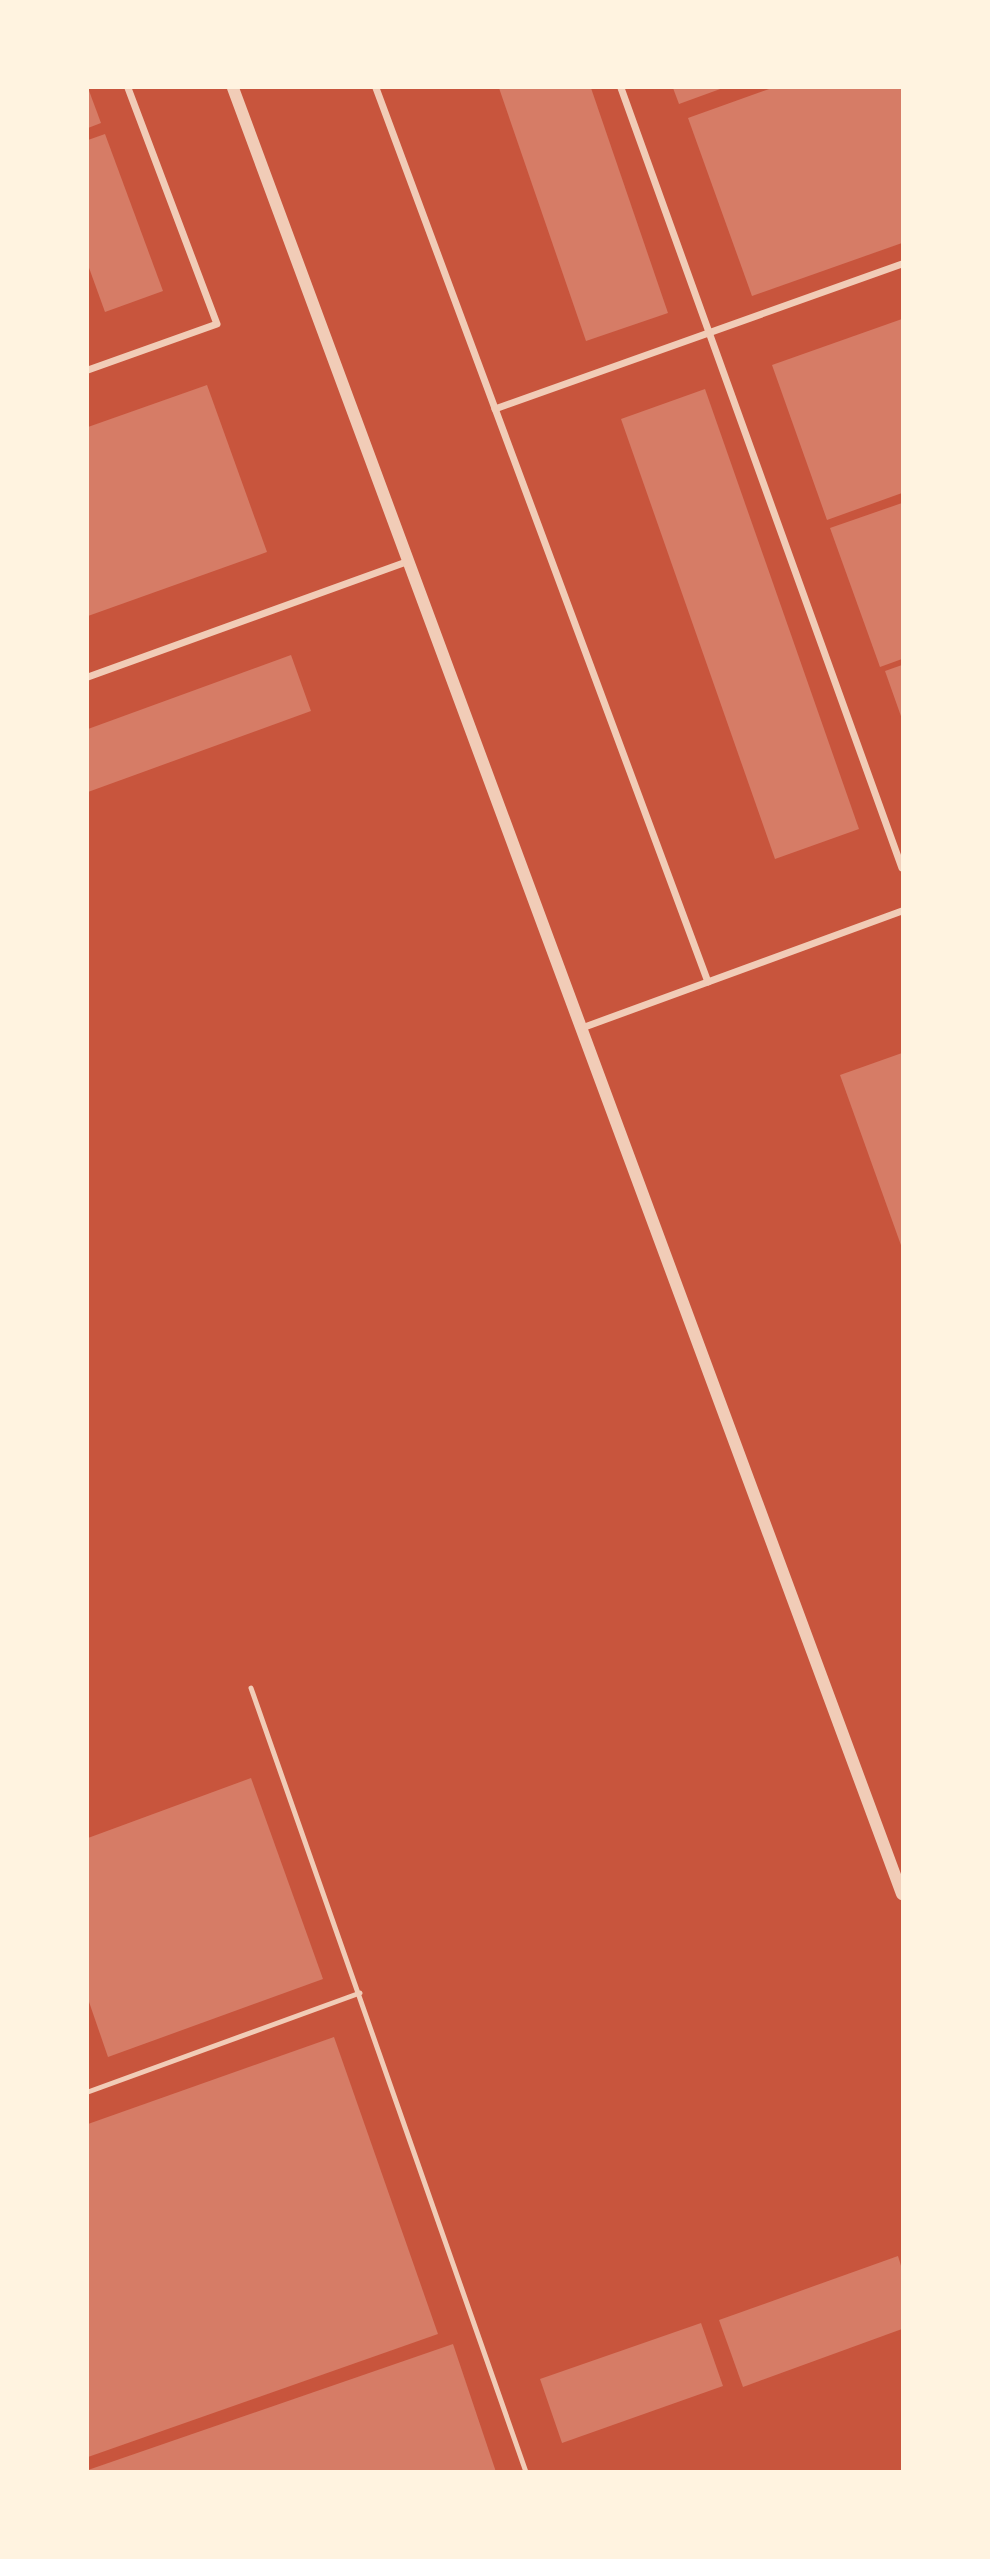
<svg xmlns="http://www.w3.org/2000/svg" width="990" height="2559" font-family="'Space Grotesk',sans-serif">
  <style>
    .building { fill: #d67c66 }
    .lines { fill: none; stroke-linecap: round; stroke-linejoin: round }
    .service { stroke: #f1ccb7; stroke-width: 5 }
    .minor { stroke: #f1ccb7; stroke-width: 7 }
    .tertiary { stroke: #f1ccb7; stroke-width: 12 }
  </style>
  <rect width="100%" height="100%" fill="#c8553d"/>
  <g class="building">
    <path d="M88,88L101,123L88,128Z"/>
    <path d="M499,88H591L668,313L586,341Z"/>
    <path d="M673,88H723L679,104Z"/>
    <path d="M772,88H902V243L752,296L688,118Z"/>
    <path d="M105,134L163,291L105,312L88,265V140Z"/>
    <path d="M902,319V493L827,520L772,365Z"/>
    <path d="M207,385L267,552L88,616V427Z"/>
    <path d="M705,389L859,829L775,859L621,419Z"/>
    <path d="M902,503V659L880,667L830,528Z"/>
    <path d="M291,655L311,711L88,792V729Z"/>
    <path d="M902,665V719L885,671Z"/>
    <path d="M902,1053V1248L840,1075Z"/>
    <path d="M251,1778L323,1979L108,2057L88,1999V1838Z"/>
    <path d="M334,2037L438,2334L88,2457V2124Z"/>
    <path d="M898,2256L902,2269V2329L743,2387L719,2320Z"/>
    <path d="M701,2323L723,2386L562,2443L540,2379Z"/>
    <path d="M453,2344L496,2472H88V2470Z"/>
  </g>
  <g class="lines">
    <g class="service">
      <path d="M251,1688L526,2472"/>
      <path d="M88,2092L360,1993"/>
    </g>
    <g class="minor">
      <path d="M376,88L708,982"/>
      <path d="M621,88L902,868"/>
      <path d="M88,370L217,324L128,88"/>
      <path d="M495,409L902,264"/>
      <path d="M88,677L409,561"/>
      <path d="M582,1028L902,911"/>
    </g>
    <path class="tertiary" d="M233,88L902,1894"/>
  </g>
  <rect width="990" height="2559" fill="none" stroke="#fff3e0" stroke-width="178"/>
</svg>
